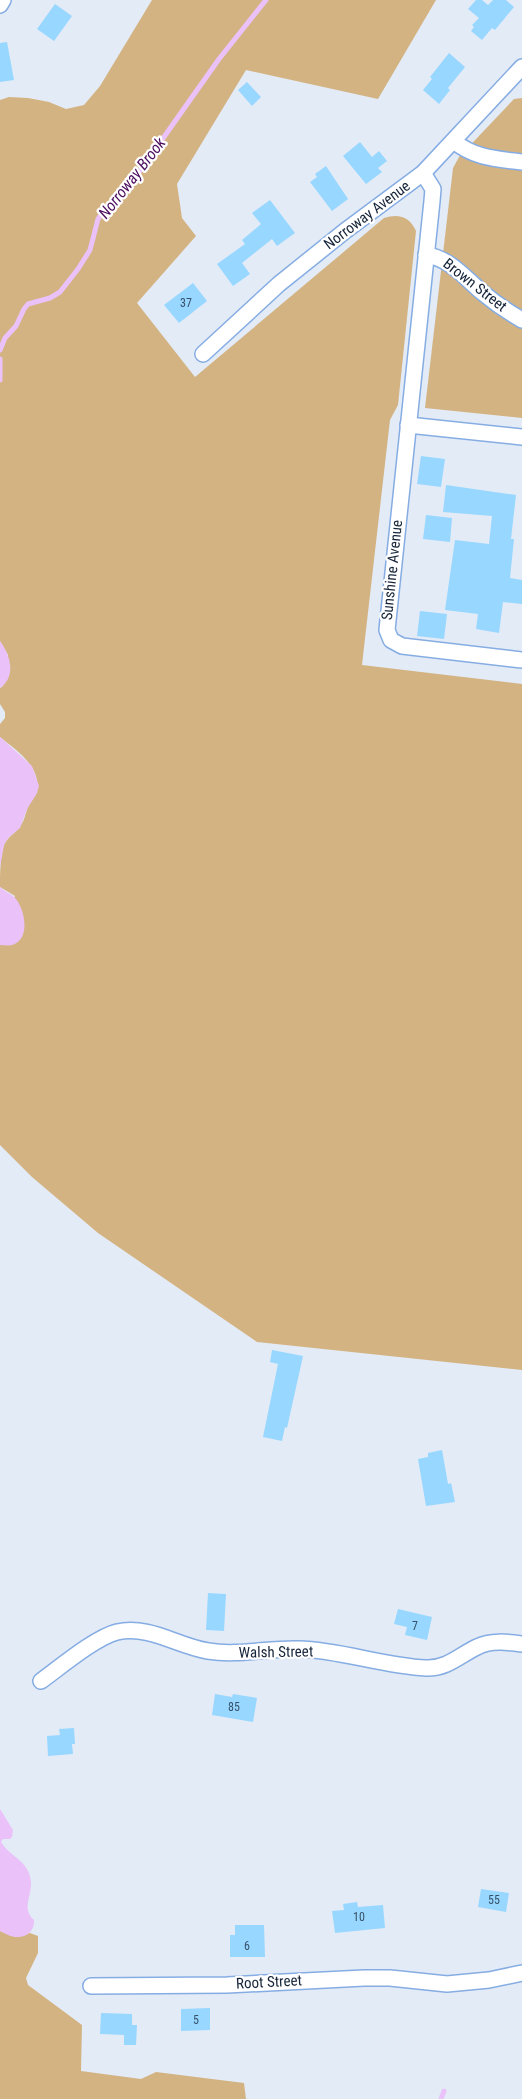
<svg xmlns="http://www.w3.org/2000/svg" width="522" height="2099" font-family="'Roboto Condensed',sans-serif">
  <style>
    .green { fill: #d4b382 }
    .water { fill: #eac2f9 }
    .lines { fill: none; stroke-linecap: round; stroke-linejoin: round }
    .stream { stroke: #eac2f9; stroke-width: 5 }
    .building { fill: #98d7ff }
    .street-casing { stroke: #86ade3; stroke-width: 18 }
    .street { stroke: #fff; stroke-width: 15 }
    .labels { text-anchor: middle; dominant-baseline: central; stroke-width: 4.5; stroke-linejoin: round; paint-order: stroke }
    .number-label { font-size: 12px; fill: #36516a }
    .street-label { font-size: 15px; fill: #152439; stroke: #fff }
    .water-label { font-size: 16px; font-style: italic; fill: #4c0e5e; stroke: #fff }
  </style>
  <rect width="100%" height="100%" fill="#e3ebf7"/>
  <g class="green">
    <path d="M152,0H436L378,99L246,70L177,184L182,218L196,236L137,303L195,377L384,218C399,213 410,217 416,231L398,405L390,420L362,665L522,684V1370L257,1342L98,1233L32,1177L0,1145V925L15,896L0,887C0,874 0,858 4,845C7,837 16,833 21,825C25,819 25,814 28,807C30,802 36,796 37,791C41,766 17,751 0,737V724L5,718V712L0,704V688L3,686L8,655L0,641V100L9,97L28,98L49,102L66,109L84,105L100,86Z"/>
    <path d="M522,98V418L425,408L453,168L459,157L514,99Z"/>
    <path d="M0,1931L16,1937L30,1933L38,1936V1953L26,1978L28,1985L82,2025L81,2071L141,2079L156,2072L244,2083L246,2099H0Z"/>
  </g>
  <g class="water">
    <path d="M0,641C10,655 17,676 0,688Z"/>
    <path d="M0,737L32,766L39,786L37,793L27,809L20,828L8,838L4,845L0,867Z"/>
    <path d="M0,887C5,892 12,894 16,899C25,910 31,940 12,945C9,946 4,945 0,945Z"/>
    <path d="M0,1809L13,1830L12,1837L10,1839H3L1,1842C11,1858 29,1860 31,1882C32,1897 21,1908 34,1920C35,1930 27,1938 16,1937C11,1937 4,1933 0,1931Z"/>
  </g>
  <g class="lines">
    <g class="stream">
      <path d="M0,350L5,338L16,326L24,309L28,304L50,298L60,292L78,269L90,250L98,219L105,209L130,185L219,59L266,0"/>
      <path d="M0,359V380"/>
      <path d="M441,2099L444,2091"/>
    </g>
  </g>
  <g class="building">
    <path d="M476,0H482L488,5L493,0H506L514,7L495,30L492,28L482,40L471,31L474,27L472,25L479,18L468,9Z"/>
    <path d="M55,4L72,16L54,41L37,29Z"/>
    <path d="M7,42L14,80L0,82V43Z"/>
    <path d="M449,53L465,67L448,88L450,90L439,104L423,90L432,79L430,77Z"/>
    <path d="M247,82L261,97L252,106L238,90Z"/>
    <path d="M360,142L372,157L379,151L387,161L378,168L382,172L366,184L343,156Z"/>
    <path d="M326,166L348,199L332,211L310,182L317,177L315,174Z"/>
    <path d="M270,200L295,233L277,246L272,239L242,263L250,274L233,286L217,264L245,244L242,240L261,224L252,213Z"/>
    <path d="M193,283L207,301L179,323L164,305Z"/>
    <path d="M421,456L445,459L441,487L417,484Z"/>
    <path d="M446,485L516,495L511,539H514L510,578L522,580V604L503,602L499,633L476,629L478,614L445,610L455,540L489,544L492,516L443,512Z"/>
    <path d="M426,515L452,518L450,542L423,539Z"/>
    <path d="M420,611L447,614L444,639L417,636Z"/>
    <path d="M272,1350L303,1356L287,1428L285,1427L282,1441L263,1437L278,1364L270,1362Z"/>
    <path d="M442,1450L448,1484L451,1483L455,1502L426,1506L418,1459L428,1457V1453Z"/>
    <path d="M208,1593L226,1594L224,1631L206,1630Z"/>
    <path d="M398,1609L432,1617L427,1640L405,1635L407,1627L394,1624Z"/>
    <path d="M215,1694L232,1697L233,1694L257,1698L253,1722L212,1715Z"/>
    <path d="M74,1728L75,1744H72L73,1754L48,1756L47,1736L60,1735L59,1729Z"/>
    <path d="M481,1889L509,1893L506,1912L478,1907Z"/>
    <path d="M357,1902L358,1907L383,1905L385,1928L335,1933L332,1911L344,1910L343,1904Z"/>
    <path d="M235,1925H264L265,1957H230V1935H235Z"/>
    <path d="M210,2008V2030L181,2031V2009Z"/>
    <path d="M101,2013L132,2014V2025H137L136,2045H124V2035L100,2034Z"/>
  </g>
  <g class="lines">
    <g class="street-casing">
      <g id="street">
        <path d="M0,5L3,0"/>
        <path d="M454,141C473,158 498,159 522,162"/>
        <path d="M423,173L433,189L432,201L387,630L391,640L402,646L522,660"/>
        <path d="M426,255C450,258 466,279 483,293C495,303 508,312 522,320"/>
        <path d="M203,354L279,284L345,231L423,173L522,67"/>
        <path d="M408,425L522,437"/>
        <path d="M41,1681C59,1668 96,1637 117,1632C150,1625 177,1646 208,1651C238,1656 268,1648 299,1649C341,1650 383,1666 426,1668C447,1669 460,1655 477,1647C491,1640 507,1642 522,1644"/>
        <path d="M91,1986L227,1985L364,1978H390L447,1984L489,1980L522,1973"/>
      </g>
    </g>
    <use href="#street" class="street"/>
  </g>
  <g class="labels">
    <g class="number-label">
      <text x="186" y="303">37</text>
      <text x="415" y="1626">7</text>
      <text x="234" y="1707">85</text>
      <text x="494" y="1900">55</text>
      <text x="359" y="1917">10</text>
      <text x="247" y="1946">6</text>
      <text x="196" y="2020">5</text>
    </g>
    <g class="street-label">
      <text transform="translate(367 215) rotate(-37)">Norroway Avenue</text>
      <text transform="translate(475 285) rotate(38)">Brown Street</text>
      <text transform="translate(392 570) rotate(-84)">Sunshine Avenue</text>
      <text transform="translate(276 1652) rotate(-1)">Walsh Street</text>
      <text transform="translate(269 1982) rotate(-3)">Root Street</text>
    </g>
    <g class="water-label">
      <text transform="translate(132 178) rotate(-52)">Norroway Brook</text>
    </g>
  </g>
</svg>
